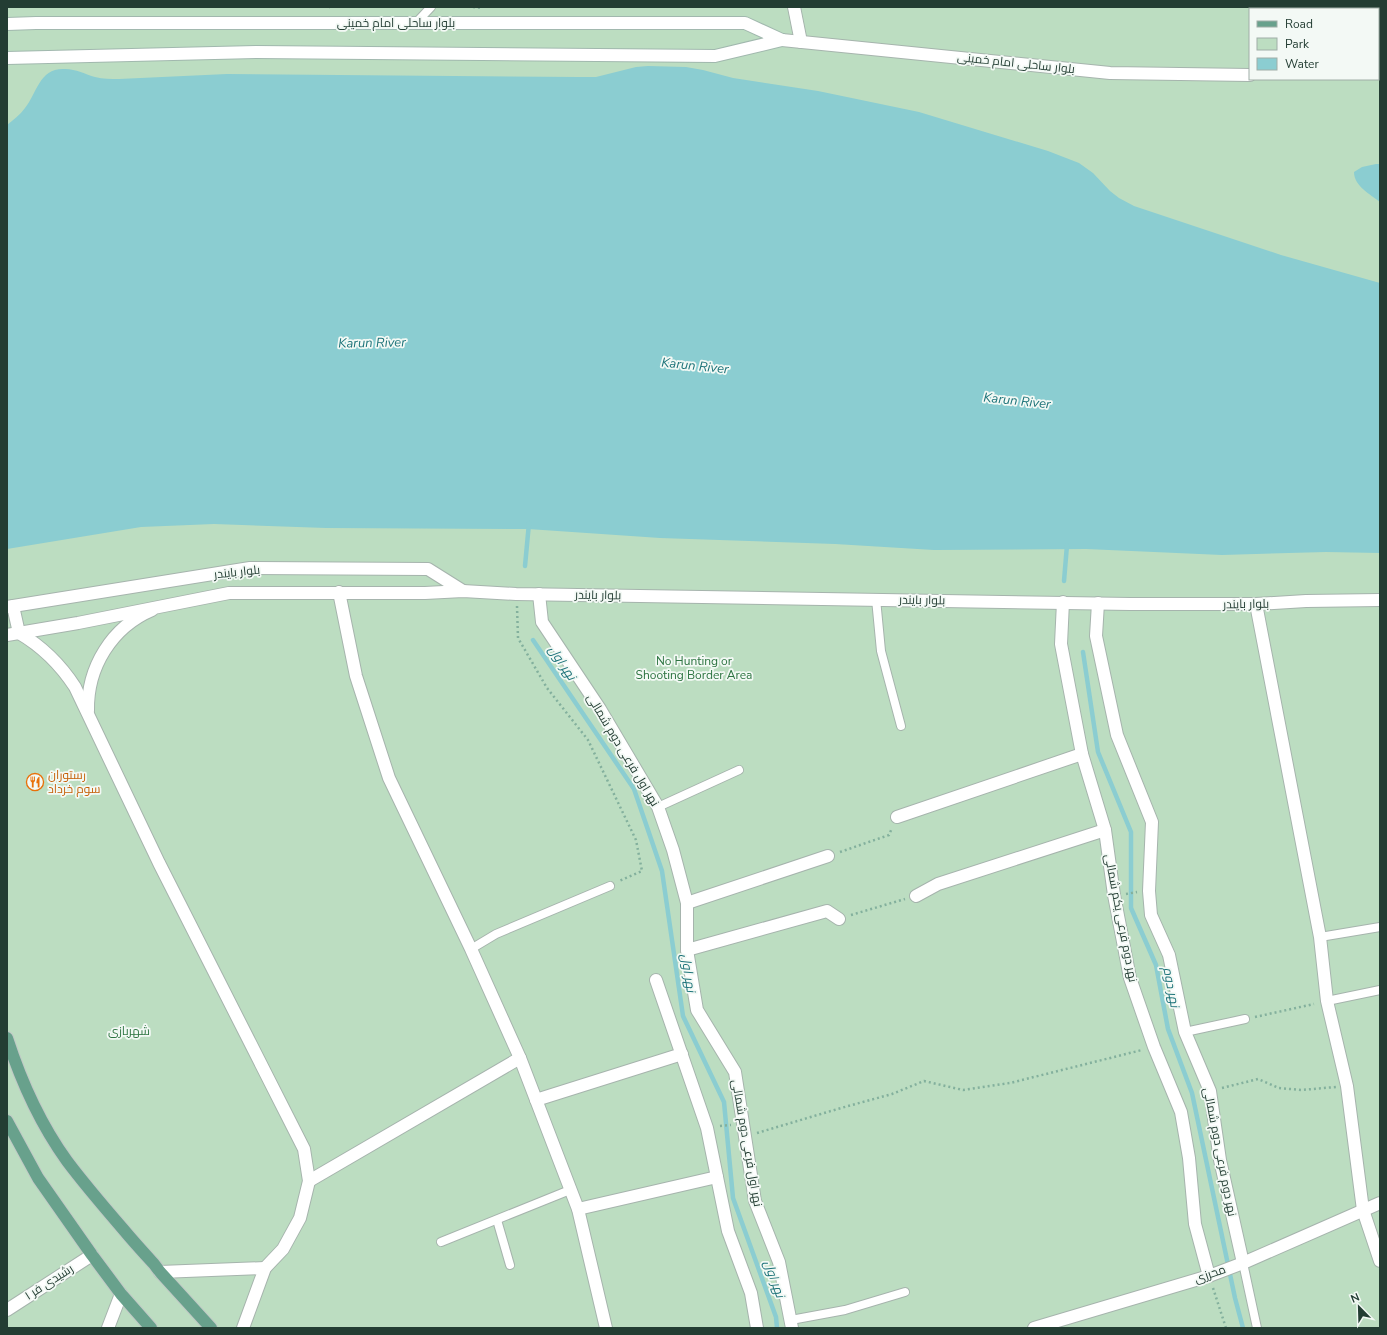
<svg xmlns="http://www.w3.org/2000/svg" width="1387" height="1335" font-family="'Nunito Sans',Cairo,sans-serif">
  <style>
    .green { fill: #bcddc1; fill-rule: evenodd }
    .water { fill: #8bcdd1 }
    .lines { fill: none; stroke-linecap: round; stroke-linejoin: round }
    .stream { stroke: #8bcdd1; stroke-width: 4.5 }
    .service-casing { stroke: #a6b4ad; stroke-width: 10 }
    .minor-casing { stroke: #a6b4ad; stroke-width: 14 }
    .tertiary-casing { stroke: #a6b4ad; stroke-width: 14 }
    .secondary-casing { stroke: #a1b8ae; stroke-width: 14 }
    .primary-casing { stroke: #c1c9c6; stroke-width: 14 }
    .path { stroke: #83b09d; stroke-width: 2.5; stroke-dasharray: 2 3; stroke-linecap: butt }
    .service { stroke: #fff; stroke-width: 8 }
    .minor { stroke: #fff; stroke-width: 12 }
    .tertiary { stroke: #fff; stroke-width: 12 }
    .secondary { stroke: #fff; stroke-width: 12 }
    .primary { stroke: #68a18c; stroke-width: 12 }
    .labels { text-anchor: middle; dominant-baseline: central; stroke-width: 3.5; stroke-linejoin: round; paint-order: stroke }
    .street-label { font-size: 12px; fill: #233d33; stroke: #f3f9f5 }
    .park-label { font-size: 12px; fill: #2d7441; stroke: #f3f9f5 }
    .food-label { font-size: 12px; fill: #c56008; stroke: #f3f9f5; text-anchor: start }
    .water-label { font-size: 13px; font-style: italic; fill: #1d7379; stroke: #f3f9f5 }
  </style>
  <rect width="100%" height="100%" fill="#e3ece7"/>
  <path class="green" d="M7,7H1380V1328H7ZM1250,9H1378V79H1250Z"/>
  <g class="water">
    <path d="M648,66L686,67L703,70L733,78L818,91L919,112L1048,151L1079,163L1093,173L1110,191L1119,198L1134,206L1281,255L1380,283V553L1326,552L1222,555L1086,549L934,550L835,544L660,538L528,529L326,528L214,524L141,527L7,549V125C13,120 20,115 25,108C37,93 39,69 63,69C74,68 85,74 95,77C103,79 111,79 119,79L227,74L579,77H596L636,67Z"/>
    <path d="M1376,164H1380V202C1370,194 1354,186 1354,172L1362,167Z"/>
  </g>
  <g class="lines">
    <g class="stream">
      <path d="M525,566L529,523"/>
      <path d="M1064,581L1067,545"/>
      <path d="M533,640L634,789L662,871L683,1016L724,1102L733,1198L776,1317L777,1328"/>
      <path d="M1083,652L1098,752L1131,832V908L1156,965L1168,1029L1192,1093L1235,1298L1243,1328"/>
    </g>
    <g class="service-casing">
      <g id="service">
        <path d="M415,24L431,7"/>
        <path d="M876,599L881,651L901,726"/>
        <path d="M658,807L739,770"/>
        <path d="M1320,937L1380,927"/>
        <path d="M471,949L496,934L610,886"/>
        <path d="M1327,1001L1380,990"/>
        <path d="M1185,1032L1245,1019"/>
        <path d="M497,1220L510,1265"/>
        <path d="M441,1242L570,1190"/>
        <path d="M1243,1263L1257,1328"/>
        <path d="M791,1320L845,1310L905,1292"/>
      </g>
    </g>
    <g class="minor-casing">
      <g id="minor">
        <path d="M794,7L801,42"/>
        <path d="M339,592L356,676L389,778L471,949L520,1058L578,1209L606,1328"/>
        <path d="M539,594L542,622L600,709L658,807L673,850L687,903V950L697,1010L735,1072L755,1201L779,1262L792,1328"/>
        <path d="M1063,602L1061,644L1082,754L1105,830L1114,895L1130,978L1154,1047L1181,1112L1189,1158L1195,1224L1209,1276"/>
        <path d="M1098,603L1096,636L1117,735L1152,822L1149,891L1151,915L1169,955L1185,1032L1210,1091L1220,1160L1243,1263"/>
        <path d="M1256,604L1320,937L1327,1001L1347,1086L1363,1210L1380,1261"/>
        <path d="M13,606L19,633C43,647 60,664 75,687L159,863L304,1149L309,1181L300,1218L283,1249L265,1268L243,1328"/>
        <path d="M88,711C87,667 112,627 152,610"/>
        <path d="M897,817L1082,754"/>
        <path d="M916,896L938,884L1105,830"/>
        <path d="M687,903L828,856"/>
        <path d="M687,950L827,911L839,919"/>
        <path d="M656,980L707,1128L728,1231L751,1293L757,1328"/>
        <path d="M536,1100L682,1054"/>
        <path d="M309,1181L520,1058"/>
        <path d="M578,1209L717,1177"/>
        <path d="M160,1272L265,1268"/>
        <path d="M7,1310L92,1255"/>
        <path d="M108,1328L121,1294"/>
      </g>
    </g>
    <g class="tertiary-casing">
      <g id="tertiary">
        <path d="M1356,9L1359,7"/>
        <path d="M782,40L1110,73L1250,75"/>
        <path d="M7,607L250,568L428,569L463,591"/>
        <path d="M7,635L78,623L229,593H425L463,591L516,594L1130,604H1256L1306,601L1380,600"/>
        <path d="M1034,1328L1209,1276L1243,1263L1380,1203"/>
      </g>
    </g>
    <g class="secondary-casing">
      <g id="secondary">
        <path d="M7,24L36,23H745L782,40"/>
        <path d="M7,58L256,52L715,56L782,40"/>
      </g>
    </g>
    <g class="primary-casing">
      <g id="primary">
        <path d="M7,1038C21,1081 41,1125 67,1161C85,1185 104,1207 123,1229C133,1241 143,1252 154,1264L160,1272L211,1328"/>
        <path d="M7,1121L38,1178L92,1255L121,1294L151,1328"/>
      </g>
    </g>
    <g class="path">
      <path d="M329,7H330"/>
      <path d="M473,7L482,8"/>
      <path d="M517,606L518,638L547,688L588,740L636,840L642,871L619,881"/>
      <path d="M840,852L889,835L892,828"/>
      <path d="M1126,894L1137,892"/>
      <path d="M851,915L905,899"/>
      <path d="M1255,1017L1314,1004"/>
      <path d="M1222,1088L1258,1079L1279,1088L1301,1090L1336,1087"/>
      <path d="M720,1126L731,1125"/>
      <path d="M757,1133L841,1108L892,1094L924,1081L963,1090L1010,1083L1142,1050"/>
      <path d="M1213,1288L1226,1328"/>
    </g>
    <use href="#service" class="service"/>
    <use href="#minor" class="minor"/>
    <use href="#tertiary" class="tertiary"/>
    <use href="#secondary" class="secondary"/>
    <use href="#primary" class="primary"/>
  </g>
  <defs>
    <g id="restaurant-ring" transform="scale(0.9)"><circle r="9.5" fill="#f3f9f5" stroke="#e8710a" stroke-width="1.5"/><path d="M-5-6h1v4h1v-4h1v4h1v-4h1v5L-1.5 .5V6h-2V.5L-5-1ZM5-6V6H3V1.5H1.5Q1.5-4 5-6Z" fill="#e8710a"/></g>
  </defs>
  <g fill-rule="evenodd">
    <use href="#restaurant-ring" x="35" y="782"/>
  </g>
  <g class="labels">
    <g class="street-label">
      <text x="396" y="23">بلوار ساحلی امام خمینی</text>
      <text transform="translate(1016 63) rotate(6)">بلوار ساحلی امام خمینی</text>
      <text transform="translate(237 572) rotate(-6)">بلوار بایندر</text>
      <text transform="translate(598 595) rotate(1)">بلوار بایندر</text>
      <text transform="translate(922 600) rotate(1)">بلوار بایندر</text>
      <text transform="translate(1246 604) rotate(-1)">بلوار بایندر</text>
      <text transform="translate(623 750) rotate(59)">نهر اول فرعی دوم شمالی</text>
      <text transform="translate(1121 918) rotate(79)">نهر دوم فرعی یکم شمالی</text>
      <text transform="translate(747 1143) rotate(80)">نهر اول فرعی دوم شمالی</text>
      <text transform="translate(1220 1152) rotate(79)">نهر دوم فرعی دوم شمالی</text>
      <text transform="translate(1210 1274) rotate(-19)">محرزی</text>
      <text transform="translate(49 1282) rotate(-33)">رشیدی فر ۱</text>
    </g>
    <g class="park-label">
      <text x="694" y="661">No Hunting or<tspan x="694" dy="14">Shooting Border Area</tspan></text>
      <text x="129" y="1031">شهربازی</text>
    </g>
    <g class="food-label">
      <text x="48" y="775">رستوران<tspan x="48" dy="14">سوم خرداد</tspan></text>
    </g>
    <g class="water-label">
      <text transform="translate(372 343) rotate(-1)">Karun River</text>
      <text transform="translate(695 366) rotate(6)">Karun River</text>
      <text transform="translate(1017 401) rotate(6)">Karun River</text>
      <text transform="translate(562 663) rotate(56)">نهر اول</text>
      <text transform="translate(688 973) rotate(81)">نهر اول</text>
      <text transform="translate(1171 987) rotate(79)">نهر دوم</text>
      <text transform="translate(774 1279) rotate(70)">نهر اول</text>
    </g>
  </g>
  <rect width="1387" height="1335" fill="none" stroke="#233d33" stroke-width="16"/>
  <rect x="1249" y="8" width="130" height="72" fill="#f3f9f5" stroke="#a0aea7"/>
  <rect x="1257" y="21" width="20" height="6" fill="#68a18c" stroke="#a0aea7"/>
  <text x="1285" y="28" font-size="12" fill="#233d33">Road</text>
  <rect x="1257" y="38" width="20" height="12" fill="#bcddc1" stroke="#a0aea7"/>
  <text x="1285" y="48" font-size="12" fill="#233d33">Park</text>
  <rect x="1257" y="58" width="20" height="12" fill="#8bcdd1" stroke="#a0aea7"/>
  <text x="1285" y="68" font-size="12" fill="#233d33">Water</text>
  <g transform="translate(1359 1307) rotate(337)" stroke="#f3f9f5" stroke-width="3" paint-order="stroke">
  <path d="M0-3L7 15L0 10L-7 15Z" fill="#233d33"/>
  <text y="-6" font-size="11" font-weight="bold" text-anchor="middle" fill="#233d33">N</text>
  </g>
</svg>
